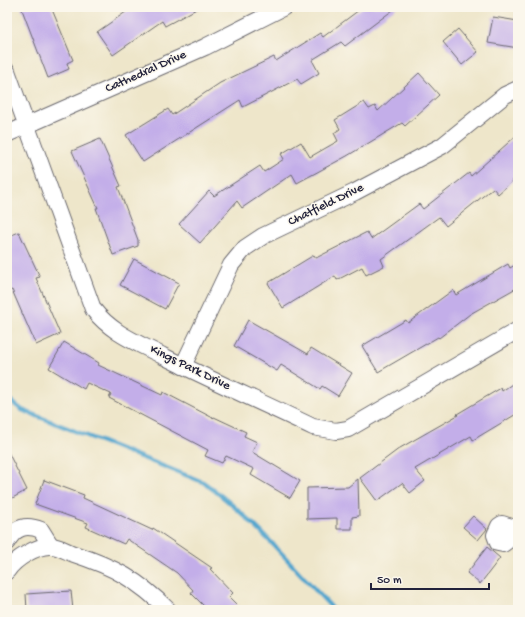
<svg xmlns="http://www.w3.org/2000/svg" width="525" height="617" font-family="'Gochi Hand',sans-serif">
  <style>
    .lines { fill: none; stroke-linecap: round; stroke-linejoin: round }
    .stream { stroke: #52a6ce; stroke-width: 4.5 }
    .building { fill: #c3aee9 }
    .minor-casing { stroke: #69676d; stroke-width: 18 }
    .minor { stroke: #fff; stroke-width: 16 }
    .labels { text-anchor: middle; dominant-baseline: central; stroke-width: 3; stroke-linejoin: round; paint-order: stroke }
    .street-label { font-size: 13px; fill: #22223b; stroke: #fbf7ec }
  </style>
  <rect width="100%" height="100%" fill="#fbf7ec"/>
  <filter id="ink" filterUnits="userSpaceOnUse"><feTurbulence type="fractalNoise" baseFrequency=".025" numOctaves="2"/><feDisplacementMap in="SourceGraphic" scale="8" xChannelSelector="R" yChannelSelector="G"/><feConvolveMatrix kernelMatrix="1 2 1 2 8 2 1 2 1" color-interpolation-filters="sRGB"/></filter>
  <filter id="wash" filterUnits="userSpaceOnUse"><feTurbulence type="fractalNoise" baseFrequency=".012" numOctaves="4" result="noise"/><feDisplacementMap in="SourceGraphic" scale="16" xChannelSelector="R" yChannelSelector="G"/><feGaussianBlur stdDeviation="0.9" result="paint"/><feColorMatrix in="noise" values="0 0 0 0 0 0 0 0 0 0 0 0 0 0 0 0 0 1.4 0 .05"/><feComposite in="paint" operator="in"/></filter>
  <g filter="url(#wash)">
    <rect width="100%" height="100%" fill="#eee6ca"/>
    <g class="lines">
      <path class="stream" d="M7,398L22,410L203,482C253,517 292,566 334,610"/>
    </g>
    <g id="blocks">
      <g class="building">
        <path d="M21,7H51L73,60L67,63L69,69L48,78Z"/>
        <path d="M133,7H200L165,26L162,21L113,55L97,32Z"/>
        <path d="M363,7H397L345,46L341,42L312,60L319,73L301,84L297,79L243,107L240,100L143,162L126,135L168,109L172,115L220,83L274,57L276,61L320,33L323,37Z"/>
        <path d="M493,17L518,21V48L488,43Z"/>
        <path d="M458,29L478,52L462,65L443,42Z"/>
        <path d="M419,73L439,95L405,126L402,123L347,156L297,183L292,174L242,208L237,201L200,243L179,224L209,191L214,196L260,166L264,172L284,159L281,154L301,142L310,157L338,141L334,133L340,129L335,120L364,102L369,109L375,106L378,111Z"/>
        <path d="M518,134V176L498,194L493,188L446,226L439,217L381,259L384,266L366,275L362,267L337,280L335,276L283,308L268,283L314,255L316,258L367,232L371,239L419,204L423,209L469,173L471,176Z"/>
        <path d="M100,139L121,186L118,187L138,240V246L113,255L96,208H98L72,151Z"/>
        <path d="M19,232L40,277L36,278L60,334L36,345L12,290L7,292V237Z"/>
        <path d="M134,259L179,283L165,309L120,285Z"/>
        <path d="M518,263V287L470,314L439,338L438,337L378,372L362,346L406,320L408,323L453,290L456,295L508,264L510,268Z"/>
        <path d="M248,320L308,354L311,348L352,373L338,396L322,386L320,389L281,365L277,371L234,346Z"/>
        <path d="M64,342L99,363L98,365L162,395L163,392L213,418L214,417L246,432L244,436L257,442L252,452L300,481L290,498L251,475L254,469L226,456L222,463L205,456L208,450L109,398L111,394L87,383L84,389L49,368Z"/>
        <path d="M518,380V413L473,440L471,436L415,469L425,481L410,493L402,483L377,501L360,478L400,448L458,415L457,414L501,388L502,391Z"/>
        <path d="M7,450L27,490L7,501Z"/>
        <path d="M358,479L359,516L352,517V529H337V518L307,519V488L348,487Z"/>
        <path d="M44,480L84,495L83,498L152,530L153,528L212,568L210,569L233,593L229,597L242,610H208L191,593L193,590L177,573L127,539L124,544L86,527L88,523L35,504Z"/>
        <path d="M473,516L487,529L478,540L463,527Z"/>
        <path d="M487,547L500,558L480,584L467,573Z"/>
        <path d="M71,591L73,610H27L26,594Z"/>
      </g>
    </g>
  </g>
  <g filter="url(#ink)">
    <use href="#blocks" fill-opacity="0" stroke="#69676d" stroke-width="1"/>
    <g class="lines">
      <g class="minor-casing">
        <g id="minor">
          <path d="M7,71L93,309C111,333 138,343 163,356C213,381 263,403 313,427L336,431L348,429L518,330"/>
          <path d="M7,134L205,47L284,7"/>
          <path d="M183,366L231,265L245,248L263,236L355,192L442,146L505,95L518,89"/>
          <path d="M508,526L507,541L503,544L498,543L495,535L499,526L502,524L518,529"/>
          <path d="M7,542C15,527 26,524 41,530L51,546"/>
          <path d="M7,571C15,559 37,545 51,546C58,546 68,552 74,554C114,567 138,580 168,610"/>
        </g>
      </g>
      <use href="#minor" class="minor"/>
    </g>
  </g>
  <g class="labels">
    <g class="street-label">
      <text transform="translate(146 72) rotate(-24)">Cathedral Drive</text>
      <text transform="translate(326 205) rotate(-26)">Chatfield Drive</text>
      <text transform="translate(190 368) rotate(26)">Kings Park Drive</text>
    </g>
  </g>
  <rect width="525" height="617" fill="none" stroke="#fbf7ec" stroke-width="24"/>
  <path d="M371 583v6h118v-6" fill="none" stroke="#22223b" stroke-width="2"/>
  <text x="377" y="583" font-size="12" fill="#22223b" stroke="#fbf7ec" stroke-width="3" paint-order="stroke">50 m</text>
</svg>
